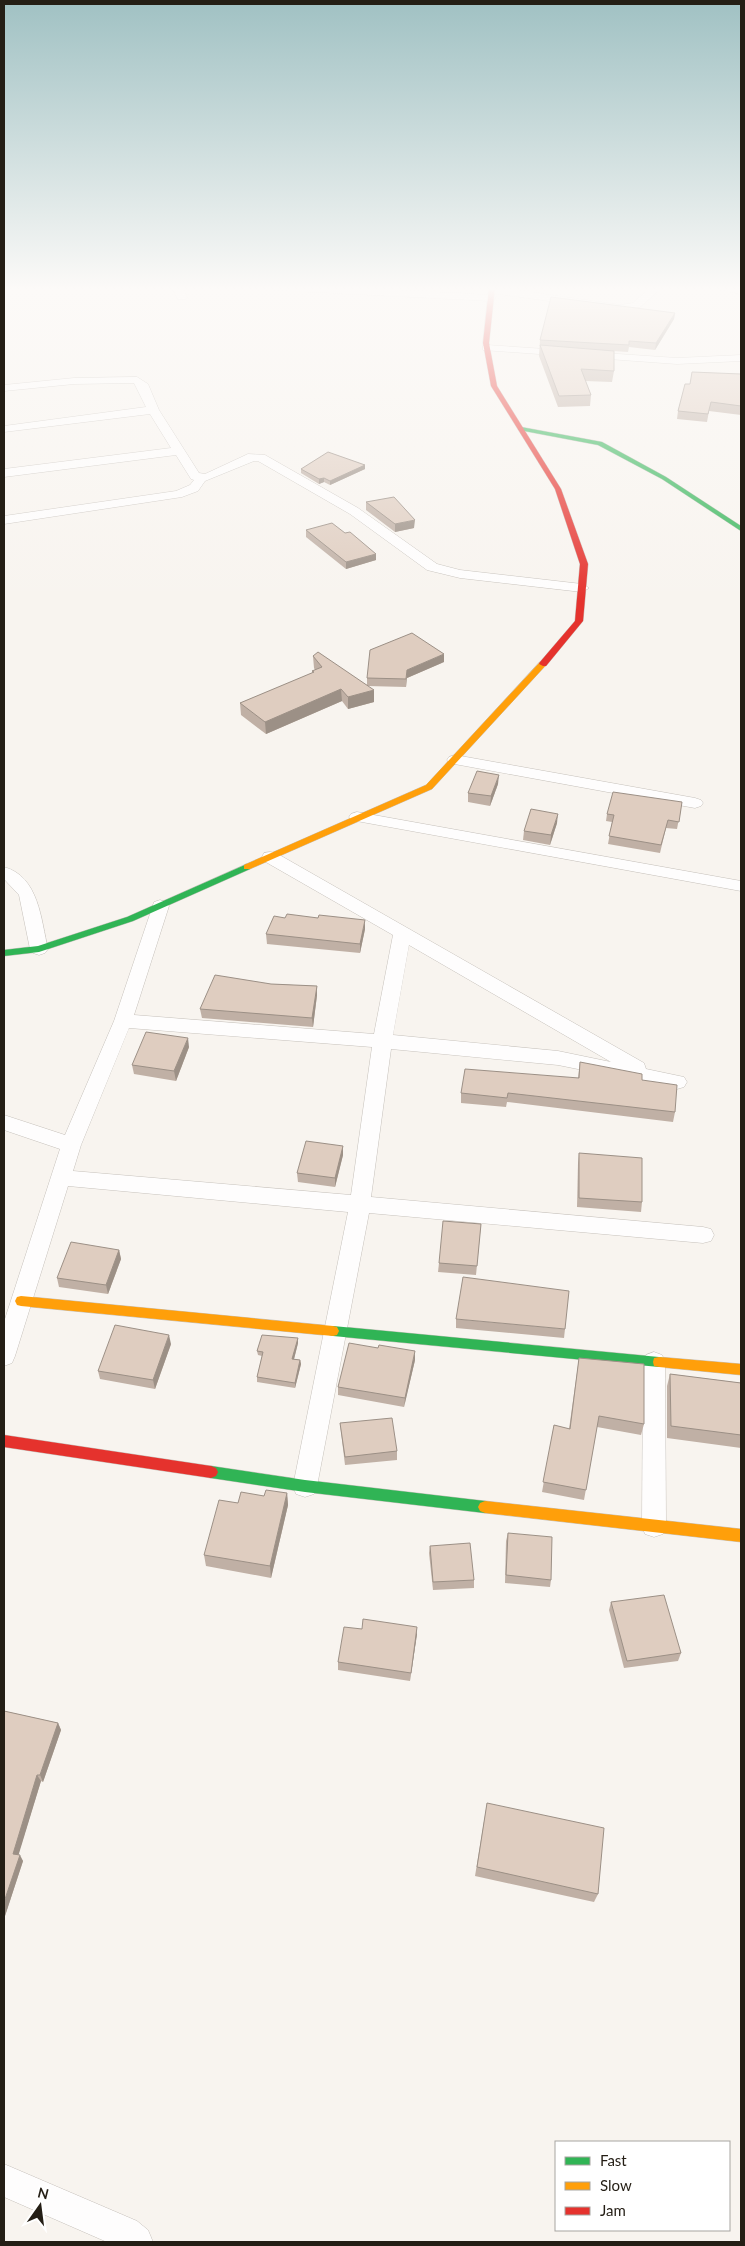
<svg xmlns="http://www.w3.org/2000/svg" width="745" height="2246" font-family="Lato,sans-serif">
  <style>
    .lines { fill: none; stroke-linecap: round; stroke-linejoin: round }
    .street-casing { stroke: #c6c1bb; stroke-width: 1 }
    .fast-casing { stroke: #c6c1bb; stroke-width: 1 }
    .slow-casing { stroke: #c6c1bb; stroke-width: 1 }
    .jam-casing { stroke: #c6c1bb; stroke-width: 1 }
    .street { fill: #fefdfd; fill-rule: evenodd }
    .fast { fill: #30b455; fill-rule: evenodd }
    .slow { fill: #ff9f0a; fill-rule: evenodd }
    .jam { fill: #e5322d; fill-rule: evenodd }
    .wall { fill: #c0b0a5 }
    .shaded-wall { fill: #9c9086 }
    .building { fill: #dfcdc0; stroke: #9c9086 }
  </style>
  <rect width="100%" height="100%" fill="#f8f4ef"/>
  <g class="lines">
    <g class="street-casing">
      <g id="street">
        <path d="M172,287H182L187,297L186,299H178Z"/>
        <path d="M269,287H343L491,295L496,298L491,301L274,290Z"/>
        <path d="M495,287L620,305L633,303L651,287H663L640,307L620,311L492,293L487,290L488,288Z"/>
        <path d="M710,287L741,288V294Z"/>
        <path d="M487,345L677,358L741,355V361L677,364L483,350V346Z"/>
        <path d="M137,377L148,384L159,410L199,473L205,474L248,454L265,455L358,508L437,564L460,570L582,584L589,588L582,592L460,578L427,570L350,514L258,461H254L205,481L198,491L182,497L4,524V516L176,491L190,485L194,480L191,479L176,455L4,477V469L171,448L150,414L4,432V426L146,407L134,383L74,384L4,391V385L74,378Z"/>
        <path d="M455,755L695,798L701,800L703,803L701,806L695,808L449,763L447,760L449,757Z"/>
        <path d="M357,812L741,881V891L351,820L349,817L351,814Z"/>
        <path d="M270,852L276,853L644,1063L646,1069L684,1077L687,1082L684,1087L677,1089L558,1065L391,1049L371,1197L703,1227L711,1229L714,1235L711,1241L703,1243L369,1213L317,1486L314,1494L305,1497L296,1494L293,1486L348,1212L68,1186L15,1356L12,1363L4,1366V1322L60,1149L4,1130V1115L65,1135L114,1021L154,902L160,900L166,902L169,906L134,1015L374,1034L393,935L264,861L262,857L264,853ZM409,945L611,1062L558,1051L393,1035ZM129,1028L372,1047L351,1195L73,1171L81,1145Z"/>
        <path d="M4,867C39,876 41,920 48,949L45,953L39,955L33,953L30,949L19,895L4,879Z"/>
        <path d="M654,1352L662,1355L665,1362L666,1526L663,1534L654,1537L645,1534L642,1526L643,1362L646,1355Z"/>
        <path d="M4,2164L137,2221L148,2230L153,2242H107L4,2197Z"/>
      </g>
    </g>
    <g class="fast-casing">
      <g id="fast">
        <path d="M521,427L602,442L666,477L741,526V531L662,479L598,445L519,430L518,429Z"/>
        <path d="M247,864L250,865V869L133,921L39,952L4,956V950L38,946L127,917Z"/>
        <path d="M333,1326L659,1357L664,1358L665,1362L664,1366L659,1367L333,1336L329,1335L327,1331L329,1327Z"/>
        <path d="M211,1466L305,1480L485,1501L490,1503L492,1507L490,1511L485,1513L305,1492L211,1478L206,1476L204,1472L206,1468Z"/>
      </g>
    </g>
    <g class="slow-casing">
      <g id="slow">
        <path d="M540,662L547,664L432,789L250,869H244V865L426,785Z"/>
        <path d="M21,1296L333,1326L337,1327L339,1331L337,1335L333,1336L21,1306L17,1305L15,1301L17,1297Z"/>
        <path d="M659,1357L741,1364V1375L659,1367L654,1366L653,1362L654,1358Z"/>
        <path d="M485,1501L741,1529V1542L485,1513L480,1511L478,1507L480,1503Z"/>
      </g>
    </g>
    <g class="jam-casing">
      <g id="jam">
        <path d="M489,287H495L489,343L497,386L561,489L588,564L583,621L546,666H543L539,664L540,662L575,621L580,564L555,489L491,386L483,343Z"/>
        <path d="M4,1435L211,1466L216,1468L218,1472L216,1476L211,1478L4,1447Z"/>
      </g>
    </g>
    <use href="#street" class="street"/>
    <use href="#fast" class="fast"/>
    <use href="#slow" class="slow"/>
    <use href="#jam" class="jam"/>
  </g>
  <g class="wall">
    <path d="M675,313L674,319L655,350L629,347L628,352L613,351L614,371L612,382L585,381L591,395L590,406L558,407L539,356L540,340Z"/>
    <path d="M741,374V415L709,411L707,422L677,419L678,411L690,384Z"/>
    <path d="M365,465V469L330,485L324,482L319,484L301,473V469Z"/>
    <path d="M366,502L414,528L395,532L366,510Z"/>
    <path d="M306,530L345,533L376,554V560L346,569L306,537Z"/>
    <path d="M313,656L367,685V678L444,662L407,678L406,687L367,686L374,702L348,709L342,701L266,734L241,715L240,703L313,673L312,671L315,670L314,668Z"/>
    <path d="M498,784L490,806L468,802V793Z"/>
    <path d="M682,802L677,829L666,828L660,853L608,844L612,822L606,821L607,814Z"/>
    <path d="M557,823L550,845L523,840L524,831Z"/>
    <path d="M285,918H318L365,929L360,953L267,944L266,934Z"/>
    <path d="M271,984L317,986V995L313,1027L202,1018L200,1009Z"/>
    <path d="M189,1047L176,1081L134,1074L132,1065Z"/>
    <path d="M580,1062L642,1080L675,1112L673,1122L507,1102L506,1107L461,1103V1093L578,1078Z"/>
    <path d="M343,1146V1155L335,1187L298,1182L297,1173Z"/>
    <path d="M579,1153L642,1202L641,1212L577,1207L578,1163Z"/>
    <path d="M481,1224L476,1275L438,1272L439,1263Z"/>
    <path d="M119,1250L121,1259L108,1294L59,1287L57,1278Z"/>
    <path d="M456,1319L565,1329L564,1338L456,1328Z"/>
    <path d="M298,1338V1343L294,1359L300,1360L301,1364L295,1388L257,1382V1377L262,1356L258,1355L257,1351Z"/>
    <path d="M171,1344L155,1389L100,1379L98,1371Z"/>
    <path d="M579,1358L644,1424L641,1435L597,1427L584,1500L542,1492L554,1425L569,1429Z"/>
    <path d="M415,1360L404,1407L338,1395V1387Z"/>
    <path d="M670,1374L741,1383V1448L667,1438V1386Z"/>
    <path d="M340,1423L397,1451V1460L345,1465L341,1432Z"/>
    <path d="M287,1493L288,1505L271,1578L206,1566L204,1555L238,1503L264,1496Z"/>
    <path d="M508,1533L551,1580L550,1587L505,1583L506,1541Z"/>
    <path d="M430,1546L474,1580V1588L433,1590L429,1553Z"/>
    <path d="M611,1602L681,1653L678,1661L624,1668L609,1610Z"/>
    <path d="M362,1629L417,1634L410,1681L338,1670V1662Z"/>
    <path d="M4,1711L58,1723L61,1730L43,1782L41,1781L18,1855L23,1861L4,1919Z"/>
    <path d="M487,1803L598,1894L594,1902L475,1876Z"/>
  </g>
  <g class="shaded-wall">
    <path d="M675,313L674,319L655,350L656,343Z"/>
    <path d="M365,465V469L330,485V481Z"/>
    <path d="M324,478V482L319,484V479Z"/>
    <path d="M415,520L414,528L395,532V524Z"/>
    <path d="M376,554V560L346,569V562Z"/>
    <path d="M444,654V662L407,678L406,687L407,670Z"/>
    <path d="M341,689L342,701L266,734L265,722Z"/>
    <path d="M374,690V702L348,709V697Z"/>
    <path d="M499,775L498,784L490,806L491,796Z"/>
    <path d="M558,814L557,823L550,845L551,835Z"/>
    <path d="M365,920V929L360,953V944Z"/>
    <path d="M317,986V995L313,1027L312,1018Z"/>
    <path d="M188,1038L189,1047L176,1081L174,1071Z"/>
    <path d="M343,1146V1155L335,1187V1178Z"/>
    <path d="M119,1250L121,1259L108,1294L106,1285Z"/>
    <path d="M169,1335L171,1344L155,1389L153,1380Z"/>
    <path d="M298,1338V1343L293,1363L292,1359Z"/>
    <path d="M415,1351V1360L404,1407L405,1398Z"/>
    <path d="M300,1360L301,1364L295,1388V1383Z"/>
    <path d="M287,1493L288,1505L271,1578L270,1566Z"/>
    <path d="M417,1627V1634L410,1681L411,1673Z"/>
    <path d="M58,1723L61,1730L43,1782L40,1775Z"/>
    <path d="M37,1775L41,1781L17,1860L13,1854Z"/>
    <path d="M20,1855L23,1861L4,1919V1902Z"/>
  </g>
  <g class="building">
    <path d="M551,297L675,313L656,343L629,341V345L540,340Z"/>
    <path d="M540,345L614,351V371L581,369L591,395L559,396Z"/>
    <path d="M692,372L741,374V406L711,402L708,414L678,411L685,384H690Z"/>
    <path d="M328,452L365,465L330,481L324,478L319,479L301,469Z"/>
    <path d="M394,497L415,520L395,524L366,502Z"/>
    <path d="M332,523L345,533L350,532L376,554L346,562L306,530Z"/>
    <path d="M412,633L444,654L407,670L406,679L367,678L370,650Z"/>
    <path d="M318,652L374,690L348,697L341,689L265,722L240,703L314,672L312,671L322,667L313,656Z"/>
    <path d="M477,771L499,775L491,796L468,793Z"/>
    <path d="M613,792L682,802L679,822L668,820L661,845L609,836L614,815L607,814Z"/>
    <path d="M531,809L558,814L551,835L524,831Z"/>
    <path d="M287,914L318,918L319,915L365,920L360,944L266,934L274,916L285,918Z"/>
    <path d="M215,975L271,984L317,986L312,1018L200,1009Z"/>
    <path d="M146,1032L188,1038L174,1071L132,1065Z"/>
    <path d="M580,1062L642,1074V1080L677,1085L675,1112L508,1093L507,1098L461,1093L465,1069L579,1078Z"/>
    <path d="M306,1141L343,1146L335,1178L297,1173Z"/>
    <path d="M579,1153L642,1158V1202L579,1198Z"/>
    <path d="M443,1221L481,1224L477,1266L439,1263Z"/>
    <path d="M71,1242L119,1250L106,1285L57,1278Z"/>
    <path d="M463,1277L569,1291L565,1329L456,1319Z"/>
    <path d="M115,1325L169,1335L153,1380L98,1371Z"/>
    <path d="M262,1335L298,1338L292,1359L300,1360L295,1383L257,1377L263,1352L257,1351Z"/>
    <path d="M349,1343L378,1348L379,1345L415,1351L405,1398L338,1387Z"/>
    <path d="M579,1358L644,1364V1424L599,1416L586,1490L543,1482L554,1425L570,1429Z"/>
    <path d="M670,1374L741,1383V1435L671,1426Z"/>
    <path d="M392,1418L397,1451L345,1457L340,1423Z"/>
    <path d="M266,1490L287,1493L270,1566L204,1555L219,1500L238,1503L241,1492L264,1496Z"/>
    <path d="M508,1533L552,1537L551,1580L506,1575Z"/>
    <path d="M470,1543L474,1580L433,1582L430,1546Z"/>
    <path d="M664,1595L681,1653L627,1661L611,1602Z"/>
    <path d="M363,1619L417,1627L411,1673L338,1662L344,1627L362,1629Z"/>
    <path d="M4,1711L58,1723L40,1775H37L13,1854L20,1855L4,1902Z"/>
    <path d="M487,1803L604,1828L598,1894L477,1867Z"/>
  </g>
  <linearGradient id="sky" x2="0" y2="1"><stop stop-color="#a0c1c3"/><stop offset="0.48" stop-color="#fcfaf8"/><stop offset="1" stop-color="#fcfaf8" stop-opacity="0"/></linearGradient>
  <rect width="745" height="602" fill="url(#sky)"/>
  <rect width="745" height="2246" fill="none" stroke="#241e15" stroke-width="10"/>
  <rect x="555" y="2141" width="175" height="90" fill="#ffffff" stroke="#a7a5a1"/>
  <rect x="565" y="2157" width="25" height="8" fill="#30b455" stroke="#a7a5a1"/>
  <text x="600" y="2166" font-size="15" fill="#241e15">Fast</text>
  <rect x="565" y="2182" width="25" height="8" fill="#ff9f0a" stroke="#a7a5a1"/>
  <text x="600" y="2191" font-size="15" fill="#241e15">Slow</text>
  <rect x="565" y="2207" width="25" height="8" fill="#e5322d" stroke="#a7a5a1"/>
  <text x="600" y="2216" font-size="15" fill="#241e15">Jam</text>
  <g transform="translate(40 2206) rotate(14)" stroke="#ffffff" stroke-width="4" paint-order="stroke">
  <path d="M0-4L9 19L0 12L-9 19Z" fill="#241e15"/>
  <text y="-8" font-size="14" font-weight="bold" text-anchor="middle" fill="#241e15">N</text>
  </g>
</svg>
